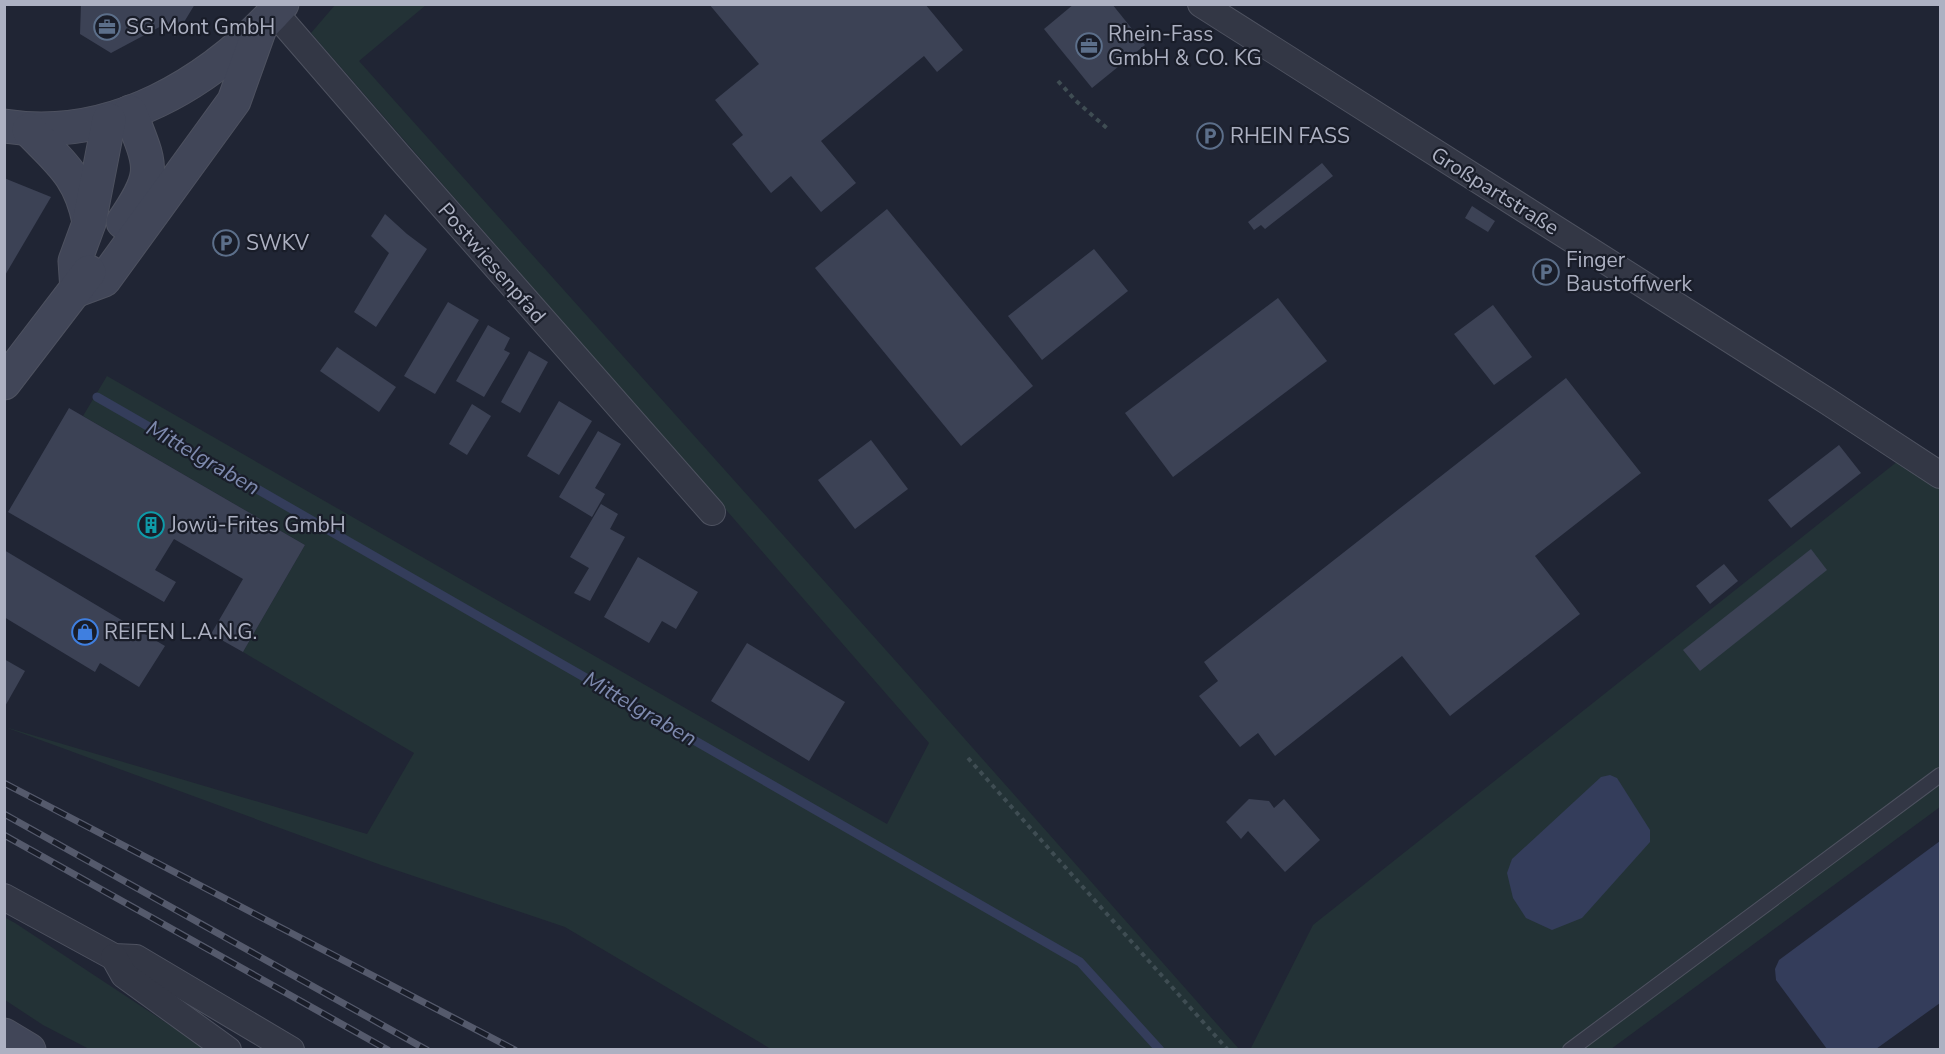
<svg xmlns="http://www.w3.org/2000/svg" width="1945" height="1054" font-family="'Nunito Sans',sans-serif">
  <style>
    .green { fill: #233236 }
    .water { fill: #343d5b }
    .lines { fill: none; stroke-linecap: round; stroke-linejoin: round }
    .stream { stroke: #343d5b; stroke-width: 9 }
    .building { fill: #3c4255 }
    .lane-casing { stroke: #4e5260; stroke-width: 16 }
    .street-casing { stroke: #4e5260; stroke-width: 28 }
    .secondary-casing { stroke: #4e5260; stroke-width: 35 }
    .path { stroke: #3f4d53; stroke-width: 4; stroke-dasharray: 4.5 4.5; stroke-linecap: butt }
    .lane { stroke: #333745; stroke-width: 14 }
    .street { stroke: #333745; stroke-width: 26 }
    .secondary { stroke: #414658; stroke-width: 33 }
    .rail-casing { stroke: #555a6c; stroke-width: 7 }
    .rail { stroke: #191d29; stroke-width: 4.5; stroke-dasharray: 14; stroke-linecap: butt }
    .labels { text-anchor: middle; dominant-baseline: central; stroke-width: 4.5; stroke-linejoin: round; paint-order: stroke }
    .poi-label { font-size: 21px; fill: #adb1c2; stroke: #191d29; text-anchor: start }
    .street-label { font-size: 21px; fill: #adb1c2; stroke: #191d29 }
    .water-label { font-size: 22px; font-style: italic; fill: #7e8aae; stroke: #191d29 }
  </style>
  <rect width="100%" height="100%" fill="#202534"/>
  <g class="green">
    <path d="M335,5H426L359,61L910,677L1239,1049H771L565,927L381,865L5,727L367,834L414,753L243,652L305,545L83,416L107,376L887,824L929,743L311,33Z"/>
    <path d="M1898,461L1940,488V807L1611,1049L1250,1050L1313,925Z"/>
    <path d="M4,917L15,923L206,1049H89L43,1025L5,1000Z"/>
  </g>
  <g class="water">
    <path d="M1610,775L1617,778L1650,830V842L1582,918L1552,930L1526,918L1513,898L1507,873L1512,859L1601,777Z"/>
    <path d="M1940,841V1003L1876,1049H1827L1776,980L1775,969L1779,960Z"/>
  </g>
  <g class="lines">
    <path class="stream" d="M97,397L1080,962L1160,1050"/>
  </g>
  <g class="building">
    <path d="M81,4H195L175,37L167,23L111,53L80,34Z"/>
    <path d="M709,4H925L963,50L937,72L924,56L821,141L856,183L821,212L791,176L771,193L732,144L743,135L715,100L759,64Z"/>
    <path d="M1074,4H1112L1145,45L1092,88L1044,29Z"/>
    <path d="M1322,163L1333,176L1265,229L1261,225L1254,230L1248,222Z"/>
    <path d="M4,178L51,197L4,277Z"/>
    <path d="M1472,206L1495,221L1488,232L1465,218Z"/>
    <path d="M887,209L1033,386L961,446L815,268Z"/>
    <path d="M385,214L407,234L427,249L376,327L354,312L389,253L371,236Z"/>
    <path d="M1094,249L1128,291L1042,360L1008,316Z"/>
    <path d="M1278,298L1327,361L1173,477L1125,413Z"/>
    <path d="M448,302L479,320L435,394L404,376Z"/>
    <path d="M1493,305L1532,357L1494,385L1454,334Z"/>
    <path d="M488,325L510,338L504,350L510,353L484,397L456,381Z"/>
    <path d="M337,347L396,387L379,412L320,371Z"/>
    <path d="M529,351L548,362L520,413L501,402Z"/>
    <path d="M1566,378L1641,473L1535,556L1580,614L1450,716L1402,656L1275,756L1258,733L1240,747L1199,696L1218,681L1204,662Z"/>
    <path d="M559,401L592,421L559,475L527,456Z"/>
    <path d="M472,404L491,416L467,455L449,444Z"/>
    <path d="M69,408L305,545L243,652L211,634L243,579L174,539L155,570L176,582L164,602L8,512Z"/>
    <path d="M598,431L621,444L595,488L605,494L592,517L559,497Z"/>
    <path d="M871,440L908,489L855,529L818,480Z"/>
    <path d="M1839,445L1861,473L1791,528L1768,500Z"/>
    <path d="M601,504L618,514L610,529L625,537L590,601L574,593L589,568L570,557Z"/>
    <path d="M1811,549L1827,570L1700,671L1683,650Z"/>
    <path d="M4,550L165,646L139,687L100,663L95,672L4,617Z"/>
    <path d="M638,557L698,592L676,629L662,621L649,643L604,617Z"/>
    <path d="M1724,564L1738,581L1710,604L1696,586Z"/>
    <path d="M747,643L845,702L809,761L711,701Z"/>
    <path d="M4,659L25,671L4,708Z"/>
    <path d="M1249,799L1269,801L1274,808L1284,799L1320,840L1285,872L1248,831L1241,839L1226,822Z"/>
  </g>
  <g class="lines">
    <g class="lane-casing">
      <path id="lane" d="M1570,1050L1940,775"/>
    </g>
    <g class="street-casing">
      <g id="street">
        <path d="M1201,4L1827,401L1940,475"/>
        <path d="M275,13L397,154L712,512"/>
        <path d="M4,897L114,957L136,958L291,1050"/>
        <path d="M114,957L124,975L228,1050"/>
      </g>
    </g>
    <g class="secondary-casing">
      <g id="secondary">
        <path d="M4,126C113,143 212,82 282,4"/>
        <path d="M29,130C60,162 80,176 89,222"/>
        <path d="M123,222C158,171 151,167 130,112"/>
        <path d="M77,290L104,280L234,101L259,31"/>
        <path d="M77,290L75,261L89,223L109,120"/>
        <path d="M4,383L89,272"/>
        <path d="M4,1035L29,1050"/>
      </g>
    </g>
    <g class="path">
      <path d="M1058,81L1076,101L1109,130"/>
      <path d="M968,758L1228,1050"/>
    </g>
    <use href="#lane" class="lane"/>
    <use href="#street" class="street"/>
    <use href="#secondary" class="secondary"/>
    <g class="rail-casing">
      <g id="rail">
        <path d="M4,783L515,1050"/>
        <path d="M4,814L427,1050"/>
        <path d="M4,835L388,1050"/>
      </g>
    </g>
    <use href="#rail" class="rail"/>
  </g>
  <defs>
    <g id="office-ring" transform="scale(1.35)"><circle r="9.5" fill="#191d29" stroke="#5c6f8a" stroke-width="1.5"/><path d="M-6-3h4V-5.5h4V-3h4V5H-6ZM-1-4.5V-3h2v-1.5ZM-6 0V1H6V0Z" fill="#5c6f8a"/></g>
    <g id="parking-ring" transform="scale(1.35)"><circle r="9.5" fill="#191d29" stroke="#5c6f8a" stroke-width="1.5"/><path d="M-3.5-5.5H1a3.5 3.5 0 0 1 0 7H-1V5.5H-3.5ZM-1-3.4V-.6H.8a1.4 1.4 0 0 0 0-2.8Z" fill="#5c6f8a"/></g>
    <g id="building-ring" transform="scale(1.35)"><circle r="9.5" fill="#191d29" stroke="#0f9aa8" stroke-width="1.5"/><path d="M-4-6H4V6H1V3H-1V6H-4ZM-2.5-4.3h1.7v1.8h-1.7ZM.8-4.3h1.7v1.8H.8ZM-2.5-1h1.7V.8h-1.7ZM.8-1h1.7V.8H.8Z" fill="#0f9aa8"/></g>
    <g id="shop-ring" transform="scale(1.35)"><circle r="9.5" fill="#191d29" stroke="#3f7fe0" stroke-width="1.5"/><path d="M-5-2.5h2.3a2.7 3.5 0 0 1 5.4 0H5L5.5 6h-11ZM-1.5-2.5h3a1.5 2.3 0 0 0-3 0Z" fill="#3f7fe0"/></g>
  </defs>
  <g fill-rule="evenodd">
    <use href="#office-ring" x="107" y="27"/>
    <use href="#office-ring" x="1089" y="46"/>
    <use href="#parking-ring" x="1210" y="136"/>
    <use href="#parking-ring" x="226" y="243"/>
    <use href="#parking-ring" x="1546" y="272"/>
    <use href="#building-ring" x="151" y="525"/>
    <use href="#shop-ring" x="85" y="632"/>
  </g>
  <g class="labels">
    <g class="poi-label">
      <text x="126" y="27">SG Mont GmbH</text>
      <text x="1108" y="34">Rhein-Fass<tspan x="1108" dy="24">GmbH &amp; CO. KG</tspan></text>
      <text x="1230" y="136">RHEIN FASS</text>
      <text x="246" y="243">SWKV</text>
      <text x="1566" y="260">Finger<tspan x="1566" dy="24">Baustoffwerk</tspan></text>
      <text x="170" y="525">Jowü-Frites GmbH</text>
      <text x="104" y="632">REIFEN L.A.N.G.</text>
    </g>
    <g class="street-label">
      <text transform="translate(1495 191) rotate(32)">Großpartstraße</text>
      <text transform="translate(492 263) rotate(49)">Postwiesenpfad</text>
    </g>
    <g class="water-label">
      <text transform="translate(203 458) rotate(30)">Mittelgraben</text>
      <text transform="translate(640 709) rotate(30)">Mittelgraben</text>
    </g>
  </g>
  <rect width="1945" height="1054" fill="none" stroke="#adb1c2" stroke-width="12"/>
</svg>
